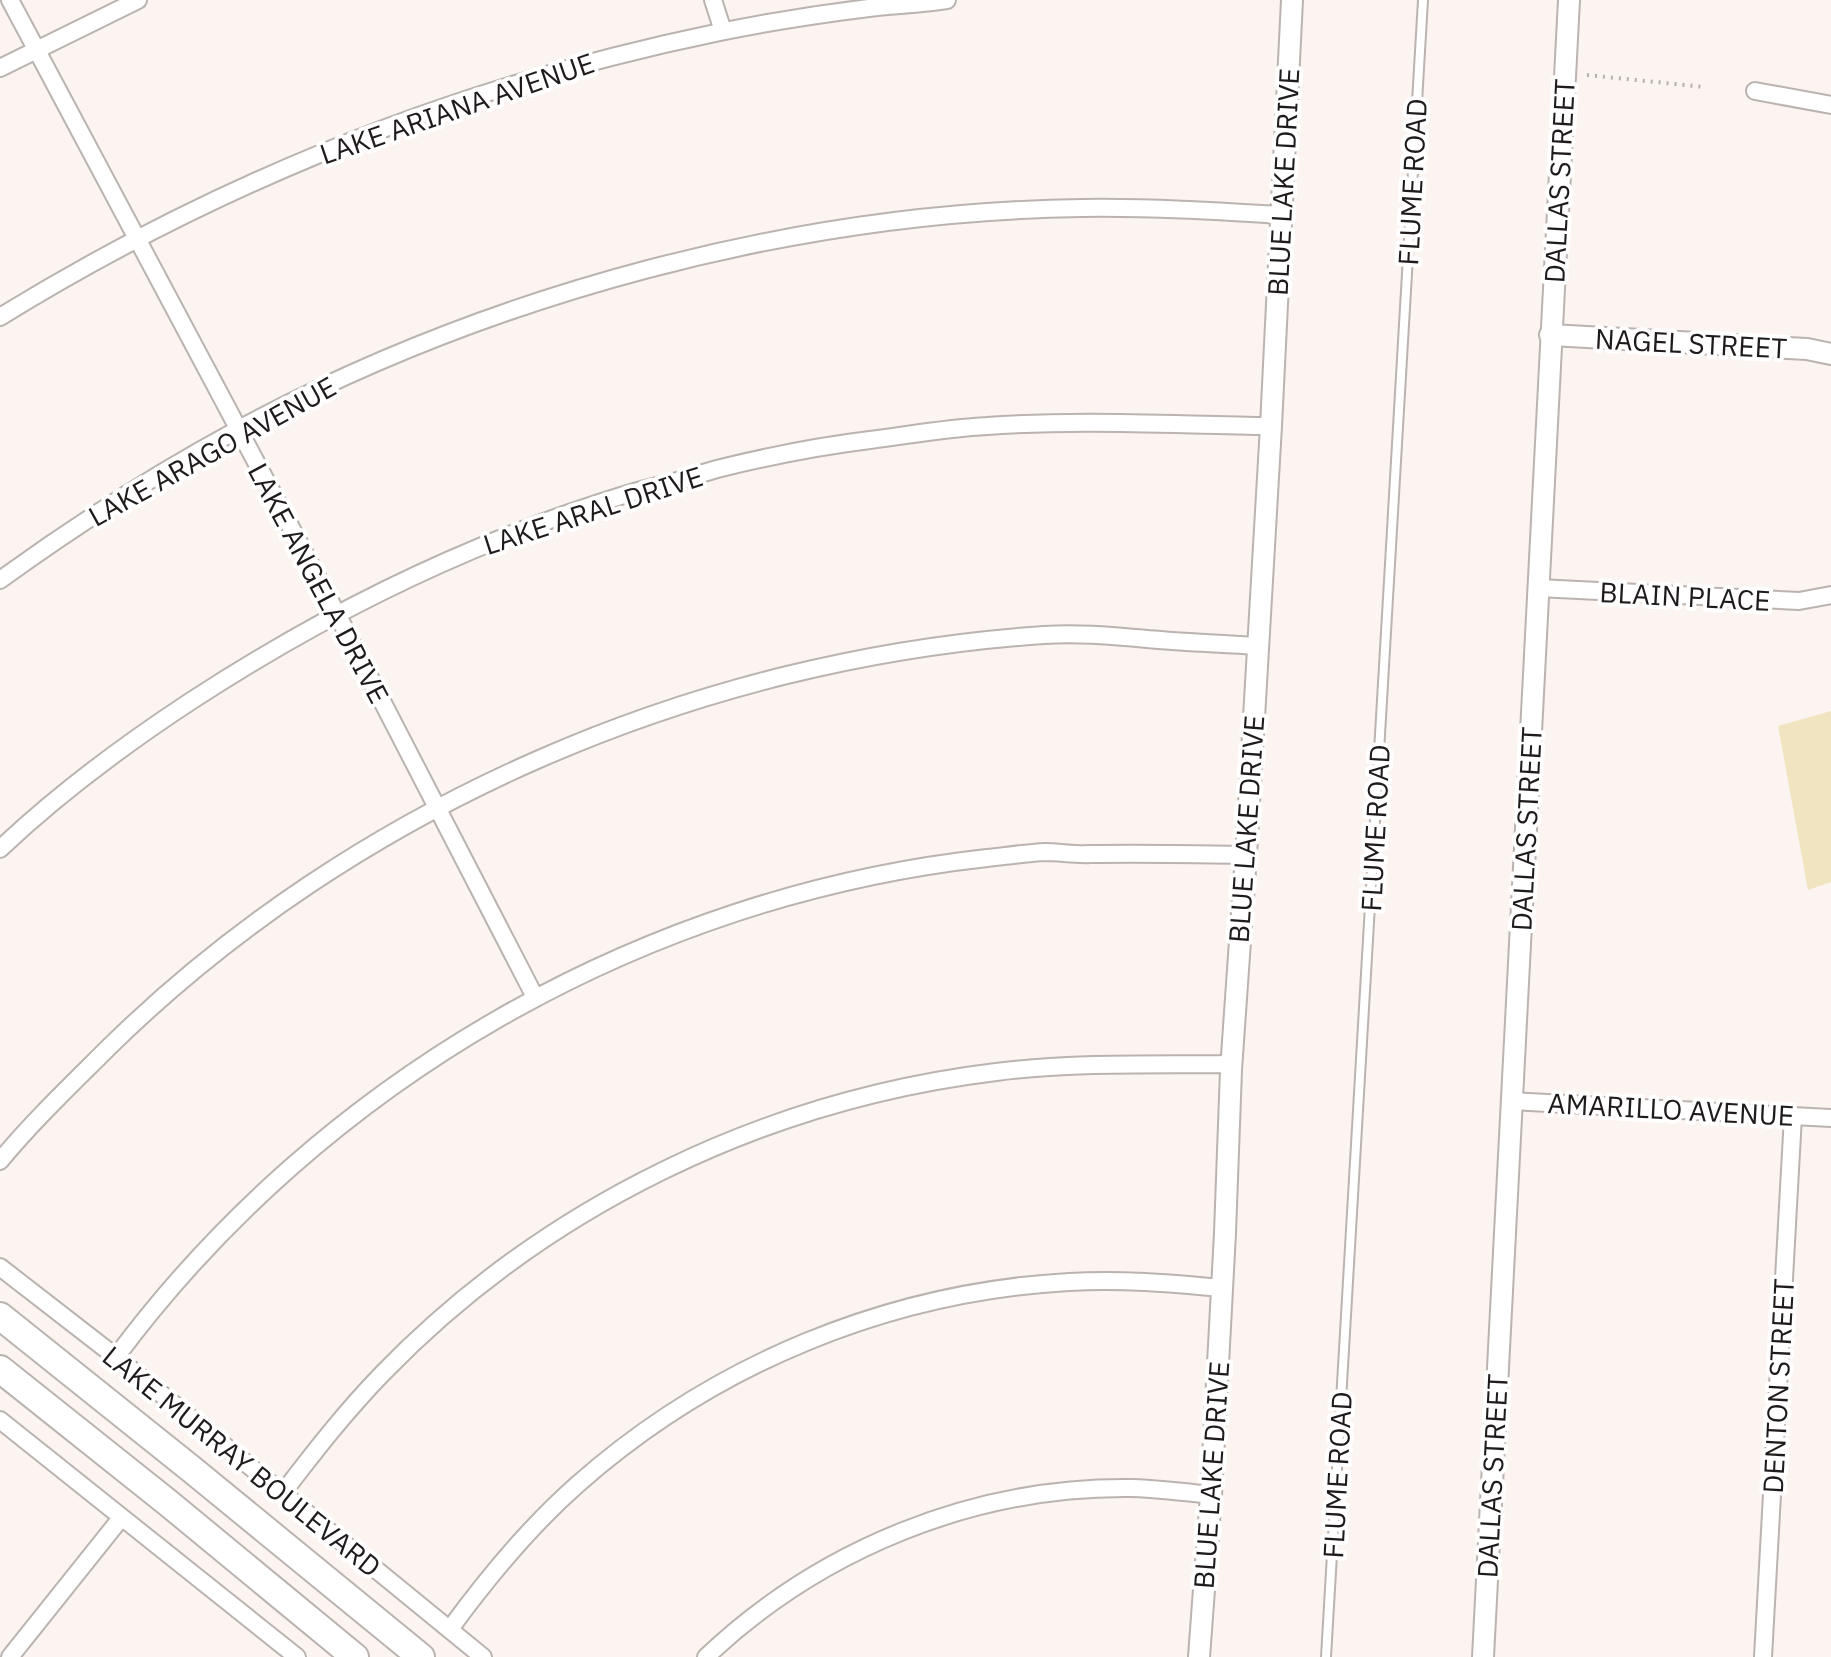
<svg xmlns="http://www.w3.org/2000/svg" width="1831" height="1657" font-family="'IBM Plex Sans',sans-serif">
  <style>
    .green { fill: #f1e5c1 }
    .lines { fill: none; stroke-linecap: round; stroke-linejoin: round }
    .service-casing { stroke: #bab3af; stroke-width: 12 }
    .minor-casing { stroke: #bab3af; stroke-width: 20 }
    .tertiary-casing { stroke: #bab3af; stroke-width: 24 }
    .primary-casing { stroke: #bab3af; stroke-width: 30 }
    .path { stroke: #b6b0ad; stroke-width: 4; stroke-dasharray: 2 6; stroke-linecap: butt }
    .service { stroke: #fff; stroke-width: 8 }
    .minor { stroke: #fff; stroke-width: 16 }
    .tertiary { stroke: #fff; stroke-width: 20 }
    .primary { stroke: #fff; stroke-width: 26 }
    .labels { text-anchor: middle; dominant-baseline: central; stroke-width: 8; stroke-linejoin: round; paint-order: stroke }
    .street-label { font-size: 28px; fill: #1e1b1a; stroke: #fff }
  </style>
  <rect width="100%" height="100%" fill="#fcf4f0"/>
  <path class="green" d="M1831,711V882L1808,890L1778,726Z"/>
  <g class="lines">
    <g class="service-casing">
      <path id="service" d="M1326,1657L1423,0"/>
    </g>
    <g class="minor-casing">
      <g id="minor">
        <path d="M10,0L337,614L535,997"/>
        <path d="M713,0L723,31"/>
        <path d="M0,68L138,0"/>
        <path d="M1755,91L1831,105"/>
        <path d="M0,317C224,179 462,85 720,32C769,22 819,14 869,8C895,5 921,4 947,0"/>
        <path d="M0,580C76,525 154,475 237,430C490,294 794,212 1082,208C1148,207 1215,211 1281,215"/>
        <path d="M1538,588L1799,601L1831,595"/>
        <path d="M0,849C58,794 124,745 191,701C306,626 426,564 555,518C590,506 625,493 661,485C681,481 701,473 721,468C770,456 820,446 870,440C909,435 948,428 987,426C1082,419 1176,425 1271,426"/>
        <path d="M1511,1101L1831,1118"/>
        <path d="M0,1161C33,1121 71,1085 108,1048C355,805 699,658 1044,635C1087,632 1129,638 1172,641C1200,643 1229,644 1257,646"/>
        <path d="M0,1267L116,1357L483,1657"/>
        <path d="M116,1357C322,1080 643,896 987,858C1006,856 1026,853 1045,852C1060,852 1075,855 1090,854C1142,853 1194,854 1246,855"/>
        <path d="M0,1420L297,1657"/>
        <path d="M282,1494C314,1452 346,1411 383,1373C545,1206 765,1100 996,1072C1074,1062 1153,1065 1232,1064"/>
        <path d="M450,1629C488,1577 529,1527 578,1484C714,1364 888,1292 1069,1282C1120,1279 1170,1283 1221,1288"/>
        <path d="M10,1657L121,1518"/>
        <path d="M706,1657C820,1549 974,1486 1132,1488C1158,1489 1185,1492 1211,1495"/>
        <path d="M1763,1657L1793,1116"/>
      </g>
    </g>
    <g class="tertiary-casing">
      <g id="tertiary">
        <path d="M1550,335L1807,349L1831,354"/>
        <path d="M1199,1657L1211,1495L1225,1233L1231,1070L1246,855L1271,426L1292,0"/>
        <path d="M1483,1657L1569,0"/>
      </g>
    </g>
    <g class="primary-casing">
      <g id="primary">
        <path d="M0,1316L190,1468L421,1657"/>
        <path d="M0,1369L167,1502L355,1657"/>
      </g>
    </g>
    <path class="path" d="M1587,75L1704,87"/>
    <use href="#service" class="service"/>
    <use href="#minor" class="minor"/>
    <use href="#tertiary" class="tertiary"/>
    <use href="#primary" class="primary"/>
  </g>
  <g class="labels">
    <g class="street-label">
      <text transform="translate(457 108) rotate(-19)">LAKE ARIANA AVENUE</text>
      <text transform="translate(1559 181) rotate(-87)">DALLAS STREET</text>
      <text transform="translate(1283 182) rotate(-87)">BLUE LAKE DRIVE</text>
      <text transform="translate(1412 182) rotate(-87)">FLUME ROAD</text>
      <text transform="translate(1691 343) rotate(3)">NAGEL STREET</text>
      <text transform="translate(212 451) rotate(-29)">LAKE ARAGO AVENUE</text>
      <text transform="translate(593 510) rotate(-18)">LAKE ARAL DRIVE</text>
      <text transform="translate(319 583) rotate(62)">LAKE ANGELA DRIVE</text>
      <text transform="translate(1685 596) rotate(3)">BLAIN PLACE</text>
      <text transform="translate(1375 828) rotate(-87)">FLUME ROAD</text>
      <text transform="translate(1246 829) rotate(-86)">BLUE LAKE DRIVE</text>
      <text transform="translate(1526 829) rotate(-87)">DALLAS STREET</text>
      <text transform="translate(1671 1109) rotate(3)">AMARILLO AVENUE</text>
      <text transform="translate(1778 1386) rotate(-87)">DENTON STREET</text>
      <text transform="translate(242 1461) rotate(39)">LAKE MURRAY BOULEVARD</text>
      <text transform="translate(1211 1475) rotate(-86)">BLUE LAKE DRIVE</text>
      <text transform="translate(1337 1475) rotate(-87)">FLUME ROAD</text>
      <text transform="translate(1492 1476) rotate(-87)">DALLAS STREET</text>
    </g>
  </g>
</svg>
